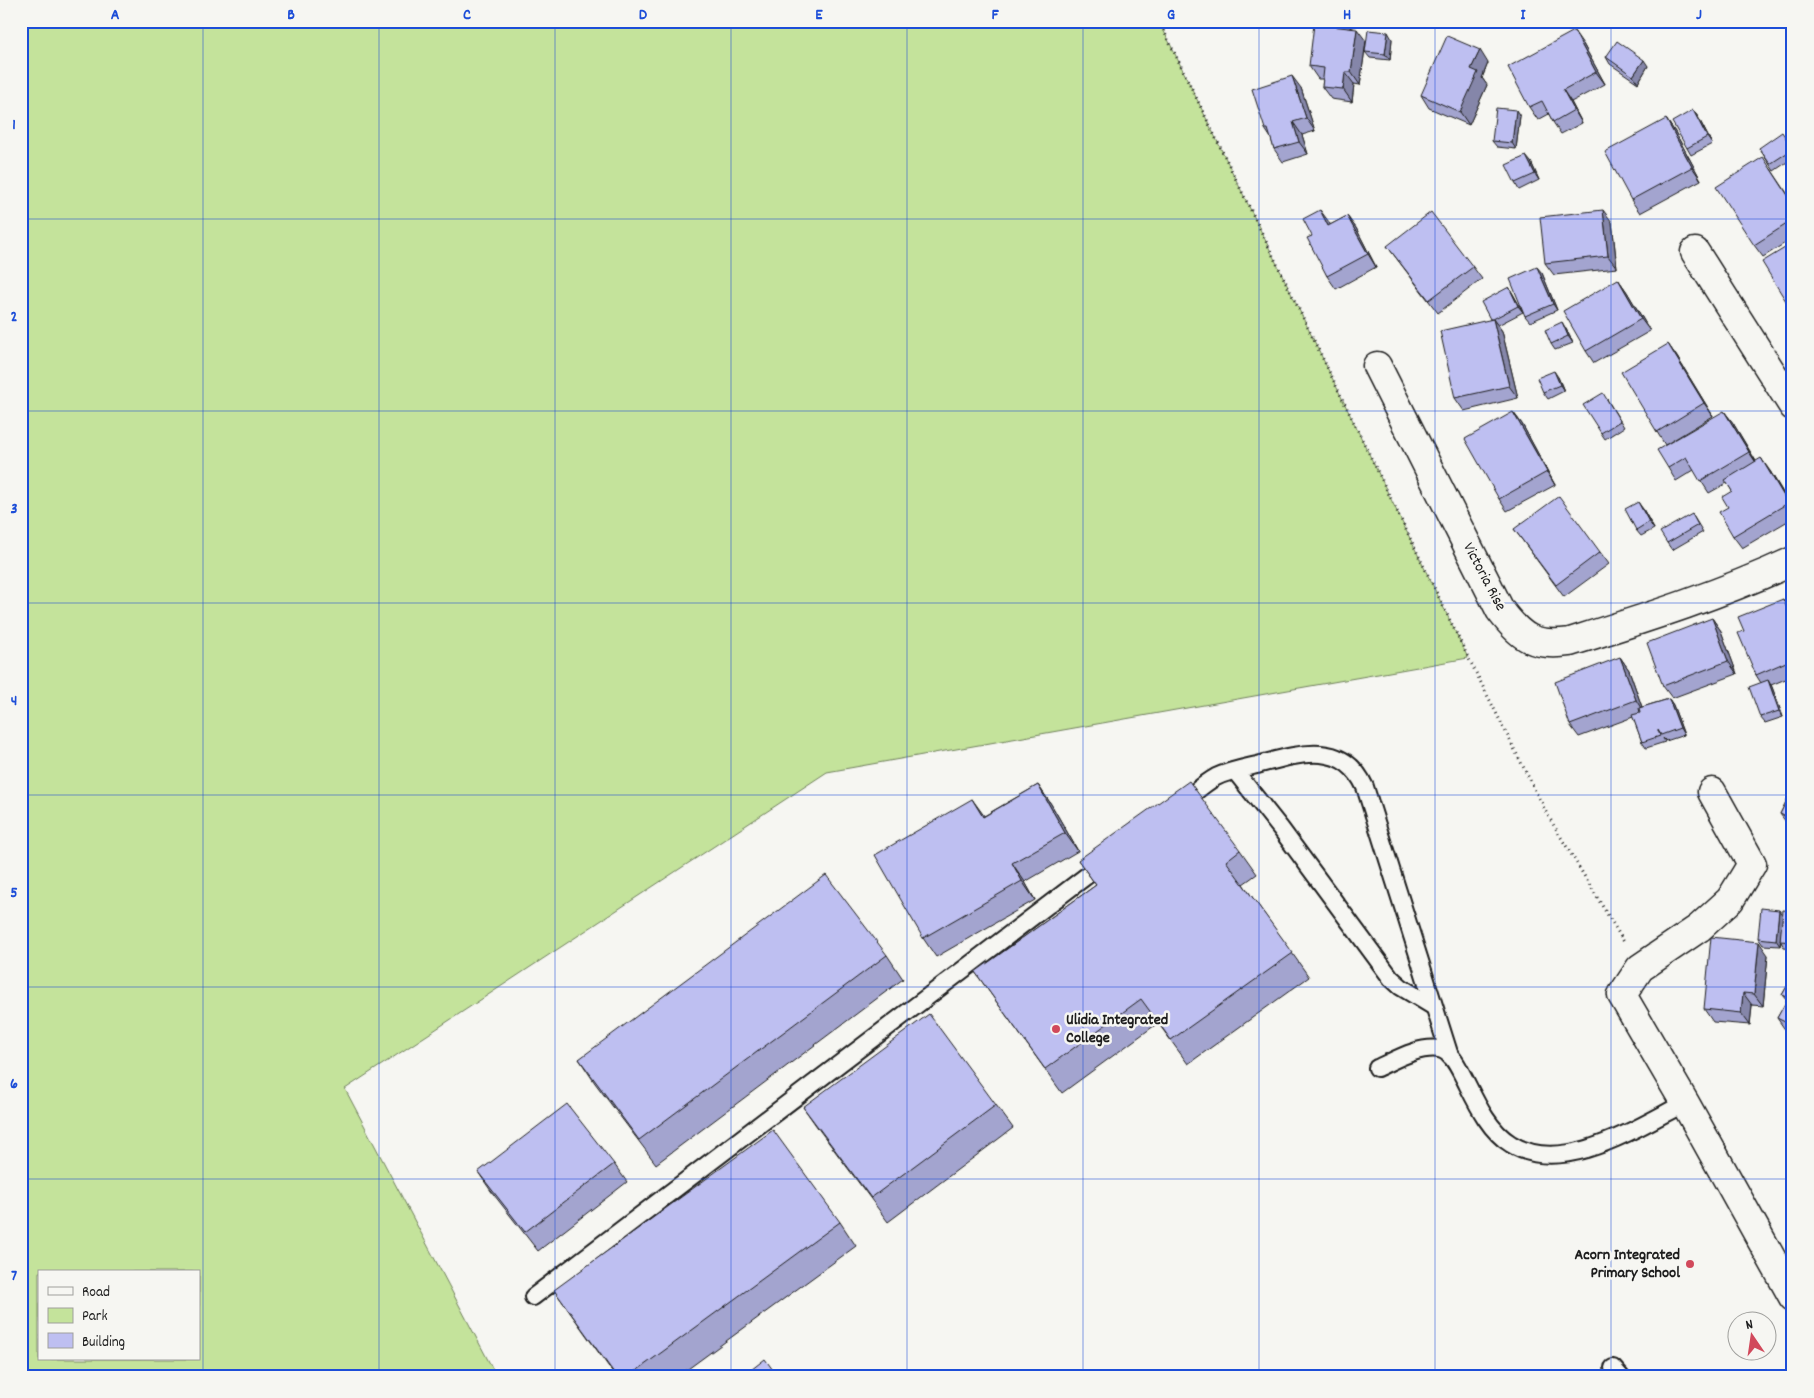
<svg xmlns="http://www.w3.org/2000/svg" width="1814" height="1398" font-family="Dekko,sans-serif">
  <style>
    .green { fill: #c4e39b; stroke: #70805c; fill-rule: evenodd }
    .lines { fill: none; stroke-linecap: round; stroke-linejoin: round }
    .lane-casing { stroke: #1c1c1c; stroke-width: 20 }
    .street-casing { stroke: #1c1c1c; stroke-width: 31 }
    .path { stroke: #1c1c1c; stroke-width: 3; stroke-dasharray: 1 4; stroke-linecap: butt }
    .lane { stroke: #f6f6f2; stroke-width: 16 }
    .street { stroke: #f6f6f2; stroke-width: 28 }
    .wall { fill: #a3a4cf; stroke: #1c1c1c }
    .shaded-wall { fill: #8586a9; stroke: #1c1c1c }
    .building { fill: #bebff1; stroke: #1c1c1c }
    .grid { fill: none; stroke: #1d4ed8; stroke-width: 1; stroke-opacity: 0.55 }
    .poi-dot { fill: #d1495b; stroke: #f6f6f2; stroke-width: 2 }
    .labels { text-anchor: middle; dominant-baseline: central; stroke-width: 5; stroke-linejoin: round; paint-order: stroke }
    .street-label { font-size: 16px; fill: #1c1c1c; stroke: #f6f6f2 }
    .poi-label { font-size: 16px; font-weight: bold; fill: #1c1c1c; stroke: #f6f6f2; text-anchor: start }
    .neatline { fill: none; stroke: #1d4ed8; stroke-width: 2 }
    .grid-label { font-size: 16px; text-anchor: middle; font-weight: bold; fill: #1d4ed8 }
  </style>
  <rect width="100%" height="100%" fill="#f6f6f2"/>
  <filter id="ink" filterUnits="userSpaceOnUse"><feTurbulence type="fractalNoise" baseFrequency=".02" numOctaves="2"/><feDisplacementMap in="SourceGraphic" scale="10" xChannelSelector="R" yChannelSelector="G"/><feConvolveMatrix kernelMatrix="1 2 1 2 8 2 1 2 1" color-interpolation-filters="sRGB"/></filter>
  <g filter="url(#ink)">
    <path class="green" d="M21,21H1159L1468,658L827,772L345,1089L497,1377H21ZM39,1272H199V1359H39Z"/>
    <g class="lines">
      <g class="lane-casing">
        <g id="lane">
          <path d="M1235,771L1281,829L1391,978L1401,987L1434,1007"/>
          <path d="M1179,805C1191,796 1203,784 1216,777C1228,771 1244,768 1257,765C1298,754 1343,739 1365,787L1450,1056"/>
          <path d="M1377,1068C1395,1060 1418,1046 1439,1049C1452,1051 1459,1069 1465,1080C1476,1102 1489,1131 1511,1144C1563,1177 1639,1126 1685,1103"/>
          <path d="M533,1297L1106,861"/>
          <path d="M1613,1368L1621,1377"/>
        </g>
      </g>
      <g class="street-casing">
        <g id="street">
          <path d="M1695,252L1793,406"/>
          <path d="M1377,366L1500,610C1521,638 1534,647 1570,642C1646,618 1720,595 1793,561"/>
          <path d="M1712,792L1752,864L1730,900L1699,928L1640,968L1622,995L1685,1103L1793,1297"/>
        </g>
      </g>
      <path class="path" d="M1159,21L1460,641L1547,814L1624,942"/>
      <use href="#lane" class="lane"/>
      <use href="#street" class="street"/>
    </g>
    <g class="wall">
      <path d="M1335,21H1357L1359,25L1350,28L1366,41L1360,85L1354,84L1352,102L1331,99L1322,87L1323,79H1318L1309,66L1337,27Z"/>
      <path d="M1392,39L1390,60L1370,58L1365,52Z"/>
      <path d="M1583,44L1605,84L1571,102L1582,123L1561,134L1553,122L1549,114L1538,120L1529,107Z"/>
      <path d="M1606,57L1648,66L1638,83L1610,64Z"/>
      <path d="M1488,63L1482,78L1487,85L1469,125L1429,108L1421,95Z"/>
      <path d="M1301,88L1315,131L1302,135L1308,154L1283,162L1274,149L1271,138L1265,129Z"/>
      <path d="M1693,110L1698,117L1712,144L1691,155L1687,148Z"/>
      <path d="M1520,116L1516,149L1497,147L1492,141Z"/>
      <path d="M1666,119L1675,132L1701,180L1640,213L1631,200Z"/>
      <path d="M1759,148H1793V158L1774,171Z"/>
      <path d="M1531,162L1539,180L1519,190L1515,183Z"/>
      <path d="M1771,169L1793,202V238L1763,257L1754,245Z"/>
      <path d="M1347,216L1356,228L1376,267L1336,289L1327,276L1312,236L1329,222L1330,225Z"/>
      <path d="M1612,222L1617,268L1554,275L1545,263Z"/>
      <path d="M1793,243V311L1789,306Z"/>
      <path d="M1387,246L1473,267L1482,279L1438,313Z"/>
      <path d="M1542,273L1557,310L1530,322L1525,316Z"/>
      <path d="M1618,279L1627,292L1650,331L1594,363L1586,351Z"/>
      <path d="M1509,287L1513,294L1523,312L1498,325L1502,331L1518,398L1464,411L1455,398L1490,319Z"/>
      <path d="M1566,329L1573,343L1555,350L1551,344Z"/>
      <path d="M1668,344L1677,357L1713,416L1665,445L1657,432Z"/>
      <path d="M1558,377L1564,391L1548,399L1543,392Z"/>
      <path d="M1607,399L1624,427L1605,439L1601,433Z"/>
      <path d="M1724,411L1733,423L1756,461L1770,471L1793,509V518L1742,548L1733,536L1728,507L1732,491L1727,483L1709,493L1694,470L1676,481L1668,468Z"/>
      <path d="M1513,412L1522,424L1555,485L1507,511L1499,499Z"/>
      <path d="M1643,509L1654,529L1641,536L1636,530Z"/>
      <path d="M1692,514L1703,532L1672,550L1667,543Z"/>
      <path d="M1514,529L1600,552L1609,564L1564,597Z"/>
      <path d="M1783,599L1793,614V676L1771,685L1772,687L1783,717L1765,723L1760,717L1761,683L1756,675L1744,631Z"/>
      <path d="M1712,618L1721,631L1737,674L1672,698L1663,686Z"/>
      <path d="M1620,657L1629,670L1642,707L1669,699L1673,705L1684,735L1666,741L1663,738L1665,742L1646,748L1642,742L1633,717L1579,737L1570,725Z"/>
      <path d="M1038,785L1051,804L1078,851L1025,882L1035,900L936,957L923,938L984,816Z"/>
      <path d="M1793,788V828L1789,826L1780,814Z"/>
      <path d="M1240,850L1257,874L1243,884L1309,977L1188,1064L1158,1023L1062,1093L975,972L1096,885L1078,860Z"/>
      <path d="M1793,911V948L1784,947L1781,942L1780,946L1763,945L1758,938L1783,915Z"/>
      <path d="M887,955L903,979L656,1164L595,1083L579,1059Z"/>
      <path d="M1768,955L1763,1006L1752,1005L1750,1025L1713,1022L1704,1009Z"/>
      <path d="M1793,976V1034L1786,1031L1777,1018L1787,1001L1782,995Z"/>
      <path d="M996,1105L1013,1128L888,1222L820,1131L803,1107Z"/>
      <path d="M614,1164L627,1182L538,1251L491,1191L478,1172Z"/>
      <path d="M840,1222L856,1246L677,1377H616L554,1290Z"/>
    </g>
    <g class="shaded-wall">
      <path d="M1357,29L1366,41L1360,85L1351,72Z"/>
      <path d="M1574,31L1583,44L1605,84L1596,72Z"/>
      <path d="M1388,32L1392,39L1390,60L1385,54Z"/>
      <path d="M1480,50L1488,63L1482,78L1487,85L1469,125L1460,112L1471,69Z"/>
      <path d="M1644,60L1648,66L1638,83L1633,76Z"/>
      <path d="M1345,72L1354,84L1352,102L1343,89Z"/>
      <path d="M1292,76L1301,88L1315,131L1306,118Z"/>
      <path d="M1563,90L1571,102L1582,123L1574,110Z"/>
      <path d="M1516,110L1520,116L1516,149L1512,143Z"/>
      <path d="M1693,110L1698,117L1712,144L1707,137Z"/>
      <path d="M1666,119L1675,132L1701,180L1692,167Z"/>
      <path d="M1293,122L1302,135L1308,154L1299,142Z"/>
      <path d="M1526,156L1531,162L1539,180L1535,174Z"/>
      <path d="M1320,210L1329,222L1337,239L1328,226Z"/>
      <path d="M1603,210L1612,222L1617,268L1608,256Z"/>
      <path d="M1347,216L1356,228L1376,267L1368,254Z"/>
      <path d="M1537,267L1542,273L1557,310L1553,304Z"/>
      <path d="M1618,279L1627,292L1650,331L1641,319Z"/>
      <path d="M1509,287L1513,294L1523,312L1518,306Z"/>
      <path d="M1493,319L1502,331L1518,398L1509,386Z"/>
      <path d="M1562,322L1566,329L1573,343L1568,336Z"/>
      <path d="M1668,344L1677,357L1713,416L1704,403Z"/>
      <path d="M1554,371L1558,377L1564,391L1560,385Z"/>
      <path d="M1724,411L1733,423L1757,464L1749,452Z"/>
      <path d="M1513,412L1522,424L1555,485L1547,472Z"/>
      <path d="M1761,458L1770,471L1793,510L1788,503Z"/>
      <path d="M1638,502L1643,509L1654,529L1649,522Z"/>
      <path d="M1783,599L1793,614V622Z"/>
      <path d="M1712,618L1721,631L1737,674L1728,661Z"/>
      <path d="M1620,657L1629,670L1644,713L1636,700Z"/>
      <path d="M1768,680L1772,687L1783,717L1779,711Z"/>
      <path d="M1669,699L1673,705L1684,735L1680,728Z"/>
      <path d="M1038,785L1051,804L1078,851L1065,833Z"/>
      <path d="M972,799L985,817H983Z"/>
      <path d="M1012,863L1025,882L1035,900L1022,881Z"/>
      <path d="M1779,910L1783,916L1780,946L1776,940Z"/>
      <path d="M1759,942L1768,955L1763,1006L1754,994Z"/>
      <path d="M1743,993L1752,1005L1750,1025L1741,1013Z"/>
    </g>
    <g class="building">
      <path d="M1335,21H1347L1336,24Z"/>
      <path d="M1314,24L1357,29L1351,72H1345L1343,89L1322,87L1324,68L1309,66Z"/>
      <path d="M1368,30L1388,32L1385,54L1365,52Z"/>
      <path d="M1574,31L1596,72L1563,90L1574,110L1553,122L1542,101L1529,107L1508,67Z"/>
      <path d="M1447,36L1480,50L1471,69L1478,72L1460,112L1421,95Z"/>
      <path d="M1617,41L1644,60L1633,76L1606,57Z"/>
      <path d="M1292,76L1306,118L1293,122L1299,142L1274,149L1268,129H1265L1252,89Z"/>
      <path d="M1496,108L1516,110L1512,143L1492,141Z"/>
      <path d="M1693,110L1707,137L1687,148L1672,122Z"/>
      <path d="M1666,119L1692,167L1631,200L1605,152Z"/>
      <path d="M1782,132L1793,149L1770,164L1759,148Z"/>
      <path d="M1526,156L1535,174L1515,183L1506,165Z"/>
      <path d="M1763,157L1793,203V220L1754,245L1716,187Z"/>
      <path d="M1320,210L1328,226L1347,216L1368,254L1327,276L1307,238L1312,236L1303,219Z"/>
      <path d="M1603,210L1608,256L1545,263L1540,217Z"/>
      <path d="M1431,212L1473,267L1429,300L1387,246Z"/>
      <path d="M1793,243V304L1789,306L1762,262Z"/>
      <path d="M1537,267L1553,304L1525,316L1510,279Z"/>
      <path d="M1618,279L1641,319L1586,351L1563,311Z"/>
      <path d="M1509,287L1518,306L1493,319H1490L1481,302Z"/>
      <path d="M1493,319L1509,386L1455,398L1440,331Z"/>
      <path d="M1562,322L1568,336L1551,344L1545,330Z"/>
      <path d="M1668,344L1704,403L1657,432L1621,372Z"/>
      <path d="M1554,371L1560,385L1543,392L1537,378Z"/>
      <path d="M1603,393L1620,421L1601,433L1583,405Z"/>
      <path d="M1724,411L1749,452L1700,481L1686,457L1668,468L1657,450Z"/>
      <path d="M1513,412L1547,472L1499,499L1465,439Z"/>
      <path d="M1761,458L1788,503L1733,536L1719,512L1728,507L1722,497L1732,491L1725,480Z"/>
      <path d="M1559,496L1600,552L1556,585L1514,529Z"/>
      <path d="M1638,502L1649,522L1636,530L1625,509Z"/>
      <path d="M1692,514L1698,525L1667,543L1660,532Z"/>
      <path d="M1783,599L1793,622V659L1756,675L1738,633L1744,631L1738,617Z"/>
      <path d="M1712,618L1728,661L1663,686L1647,643Z"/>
      <path d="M1620,657L1636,700L1570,725L1555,682Z"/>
      <path d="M1768,680L1779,711L1760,717L1749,687Z"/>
      <path d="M1669,699L1680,728L1661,735L1658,730L1660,736L1642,742L1632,715L1640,713L1639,708Z"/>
      <path d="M1189,781L1240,850L1226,861L1293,953L1171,1040L1141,999L1045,1069L975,972L1096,885L1078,860Z"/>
      <path d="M1038,785L1065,833L1012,863L1022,881L923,938L875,855L972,799L983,817Z"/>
      <path d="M1793,788V820L1780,814Z"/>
      <path d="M826,875L887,955L639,1140L579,1059Z"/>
      <path d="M1761,908L1779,910L1776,940L1758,938Z"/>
      <path d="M1783,910L1793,911V942L1780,941Z"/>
      <path d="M1711,937L1759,942L1754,994L1743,993L1741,1013L1704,1009Z"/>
      <path d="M1793,976V1026L1777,1018L1788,998L1782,995Z"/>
      <path d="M929,1014L996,1105L871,1198L803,1107Z"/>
      <path d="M567,1104L614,1164L525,1232L478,1172Z"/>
      <path d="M773,1130L840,1222L628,1377H617L554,1290Z"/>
      <path d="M765,1359L778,1377H742Z"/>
    </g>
  </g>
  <path class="grid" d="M203,21V1377M379,21V1377M555,21V1377M731,21V1377M907,21V1377M1083,21V1377M1259,21V1377M1435,21V1377M1611,21V1377M21,219H1793M21,411H1793M21,603H1793M21,795H1793M21,987H1793M21,1179H1793"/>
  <g class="poi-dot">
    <circle cx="1056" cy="1029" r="5"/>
    <circle cx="1690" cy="1264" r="5"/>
  </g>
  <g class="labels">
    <g class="street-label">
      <text transform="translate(1484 577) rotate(62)">Victoria Rise</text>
    </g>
    <g class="poi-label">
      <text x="1066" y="1020">Ulidia Integrated<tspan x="1066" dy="18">College</tspan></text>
      <text x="1680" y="1255" text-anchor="end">Acorn Integrated<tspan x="1680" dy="18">Primary School</tspan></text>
    </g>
  </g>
  <rect width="1814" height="1398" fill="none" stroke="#f6f6f2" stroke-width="55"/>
  <rect x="38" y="1270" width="162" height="90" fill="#f6f6f2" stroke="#9f9f9c"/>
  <rect x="48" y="1287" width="25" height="8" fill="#f6f6f2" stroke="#9f9f9c"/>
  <text x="82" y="1296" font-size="15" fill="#1c1c1c">Road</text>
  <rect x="48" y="1308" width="25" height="15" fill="#c4e39b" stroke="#9f9f9c"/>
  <text x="82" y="1320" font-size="15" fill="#1c1c1c">Park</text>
  <rect x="48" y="1333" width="25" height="15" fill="#bebff1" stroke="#9f9f9c"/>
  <text x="82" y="1346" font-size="15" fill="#1c1c1c">Building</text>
  <g transform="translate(1752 1336) rotate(347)"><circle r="24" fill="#f6f6f2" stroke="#9f9f9c"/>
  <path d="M0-4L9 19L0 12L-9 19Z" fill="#d1495b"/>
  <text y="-8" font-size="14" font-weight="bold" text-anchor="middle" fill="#1c1c1c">N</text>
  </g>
  <rect x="28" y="28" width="1758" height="1342" class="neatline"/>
  <g class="grid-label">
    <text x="115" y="19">A</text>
    <text x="291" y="19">B</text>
    <text x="467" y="19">C</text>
    <text x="643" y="19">D</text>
    <text x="819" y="19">E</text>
    <text x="995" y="19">F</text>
    <text x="1171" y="19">G</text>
    <text x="1347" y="19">H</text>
    <text x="1523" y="19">I</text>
    <text x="1699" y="19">J</text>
    <text x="14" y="129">1</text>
    <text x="14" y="321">2</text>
    <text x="14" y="513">3</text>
    <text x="14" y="705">4</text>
    <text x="14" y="897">5</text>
    <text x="14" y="1088">6</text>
    <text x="14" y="1280">7</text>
  </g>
</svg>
